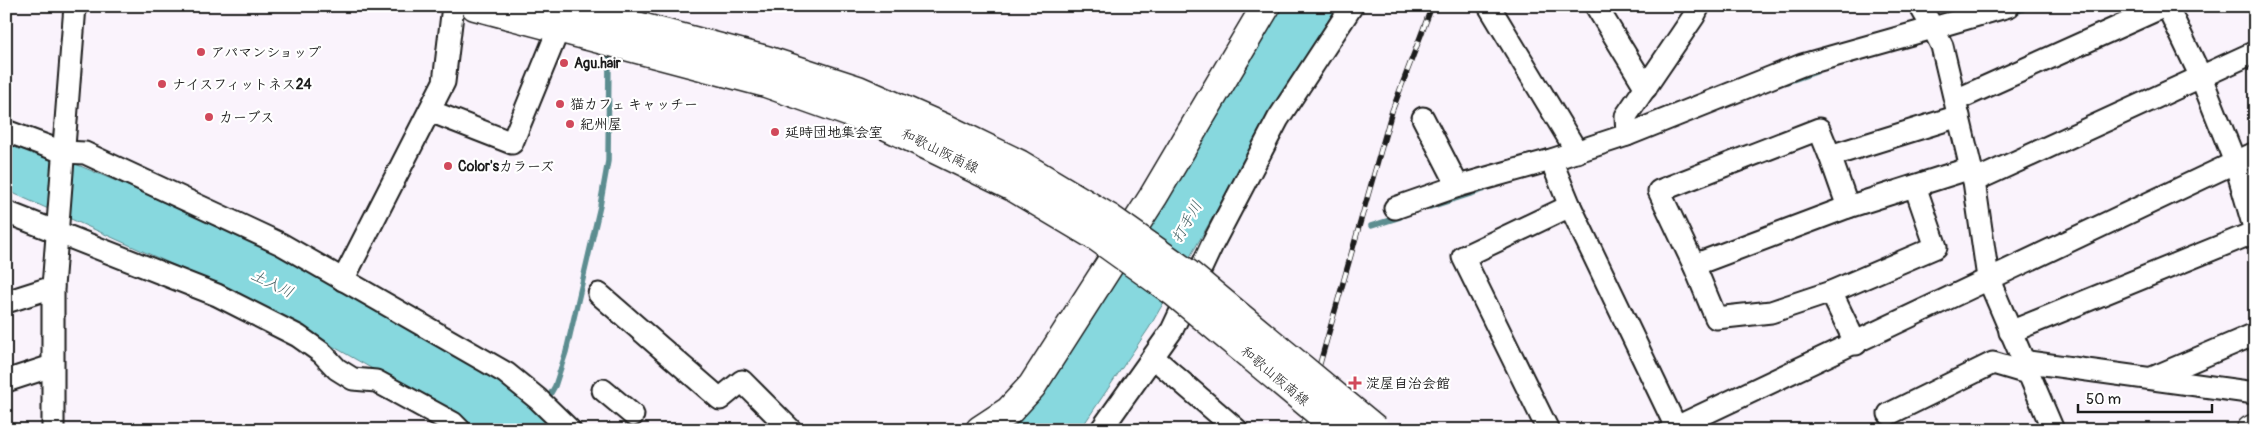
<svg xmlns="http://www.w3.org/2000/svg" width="2261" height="436" font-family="Pangolin,'Klee One',sans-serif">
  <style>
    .water { fill: #87d8de; stroke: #5c8d90 }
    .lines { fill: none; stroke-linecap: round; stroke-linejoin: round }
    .stream { stroke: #5c8d90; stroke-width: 5.5 }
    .street-casing { stroke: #1c1c1c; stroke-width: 25 }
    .secondary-casing { stroke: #1c1c1c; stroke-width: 31 }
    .primary-casing { stroke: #1c1c1c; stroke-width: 31 }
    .street { stroke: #fff; stroke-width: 21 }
    .secondary { stroke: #fff; stroke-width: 28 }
    .primary { stroke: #fff; stroke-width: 28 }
    .rail-casing { stroke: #1c1c1c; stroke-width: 5.5 }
    .rail { stroke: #fff; stroke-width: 4; stroke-dasharray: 11; stroke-linecap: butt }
    .secondary-bridge-casing { stroke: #1c1c1c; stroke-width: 31; stroke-linecap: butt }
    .secondary-bridge { stroke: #fff; stroke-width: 28 }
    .poi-dot { fill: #d1495b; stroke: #fff; stroke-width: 2 }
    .labels { text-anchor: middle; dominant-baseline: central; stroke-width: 4.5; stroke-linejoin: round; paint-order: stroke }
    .poi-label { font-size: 14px; font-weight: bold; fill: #1c1c1c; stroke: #fff; text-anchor: start }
    .street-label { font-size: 14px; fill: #1c1c1c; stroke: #fff }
    .water-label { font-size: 15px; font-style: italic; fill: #415e60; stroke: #fff }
  </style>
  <rect width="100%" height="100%" fill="#faf3fc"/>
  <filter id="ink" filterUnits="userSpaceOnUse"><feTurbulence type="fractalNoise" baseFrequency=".02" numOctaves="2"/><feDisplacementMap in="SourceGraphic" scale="10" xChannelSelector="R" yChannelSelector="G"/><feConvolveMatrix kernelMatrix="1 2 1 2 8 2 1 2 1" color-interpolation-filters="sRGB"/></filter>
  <g filter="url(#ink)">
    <g class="water">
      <path d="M1277,6H1337L1256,142L1149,328L1080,430H1012L1056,373Z"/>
      <path d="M6,138L28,144L270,246L504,383L557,430H480L232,289L194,274L6,190Z"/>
    </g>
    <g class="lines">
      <g class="stream">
        <path d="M2011,14L2030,6"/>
        <path d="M1787,82L1816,72"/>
        <path d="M1430,207L1483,190"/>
        <path d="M1371,226L1400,217"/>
        <path d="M547,400L555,386L566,352L600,206L608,161L609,56"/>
      </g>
      <g class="street-casing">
        <g id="street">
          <path d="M1489,6L1577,152"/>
          <path d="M1596,6L1646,88"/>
          <path d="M1920,6L1933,28L2009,6"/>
          <path d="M2167,6L2201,77L2235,162L2255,231"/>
          <path d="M1956,100L2165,6"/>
          <path d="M430,111L512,143L559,28"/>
          <path d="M1423,118L1458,186"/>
          <path d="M6,131L63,152L85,153L281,244L506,373L538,399L570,430"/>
          <path d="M1627,135L1802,65L1933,28L1942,46L1974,181L1988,278L2053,430"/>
          <path d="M1830,156L1848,207L1971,168"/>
          <path d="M1974,181L2255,52"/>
          <path d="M1570,206L1551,160L1627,135L1626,116L1694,16L1699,6"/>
          <path d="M1395,208L1458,186L1551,160"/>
          <path d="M6,212L217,295L298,336L322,353L337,369L353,379L376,381L453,423L460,430"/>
          <path d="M1694,265L1848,207"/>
          <path d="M343,280L444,82L453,6"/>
          <path d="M1831,292L1771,312L1716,318L1694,265L1659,191L1819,129L1830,156L1959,116"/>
          <path d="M599,294L720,399L742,381L791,430"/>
          <path d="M6,302L53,287"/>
          <path d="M2010,332L2255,232"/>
          <path d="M1856,344L1831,292L1936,247L1915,186"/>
          <path d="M1154,358L1237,430"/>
          <path d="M2022,361L2255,393"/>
          <path d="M2152,378L2255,334"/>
          <path d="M6,381L52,366"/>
          <path d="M603,390L633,415"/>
          <path d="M1889,414L1993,363L2027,373"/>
          <path d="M53,430V287L75,6"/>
          <path d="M1101,430L1172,330L1212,245L1278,119L1352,6"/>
          <path d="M1548,430L1463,257L1570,206L1676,427"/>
          <path d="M1670,430C1866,339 2060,245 2255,153"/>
        </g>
      </g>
      <g class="secondary-casing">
        <g id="secondary">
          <path d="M475,6L766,83L887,126L1013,187L1097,237"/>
          <path d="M561,6L766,60L858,90L949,130L1019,164L1109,218"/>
          <path d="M980,430L1009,411L1032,386L1153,197L1266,6"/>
        </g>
      </g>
      <g class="primary-casing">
        <path id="primary" d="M2251,430L2255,428"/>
      </g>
      <use href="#street" class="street"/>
      <use href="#secondary" class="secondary"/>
      <use href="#primary" class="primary"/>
      <g class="rail-casing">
        <path id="rail" d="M1301,430L1392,111L1432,6"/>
      </g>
      <use href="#rail" class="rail"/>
      <g class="secondary-bridge-casing">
        <g id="secondary-bridge">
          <path d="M1109,218L1188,274L1376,430"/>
          <path d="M1097,237L1174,292L1340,430"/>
        </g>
      </g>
      <use href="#secondary-bridge" class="secondary-bridge"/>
    </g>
  </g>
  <g class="poi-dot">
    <circle cx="201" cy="52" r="5"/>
    <circle cx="564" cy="63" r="5"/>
    <circle cx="162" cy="84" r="5"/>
    <circle cx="560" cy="104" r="5"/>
    <circle cx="209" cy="117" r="5"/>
    <circle cx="570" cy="124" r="5"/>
    <circle cx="775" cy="132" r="5"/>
    <circle cx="448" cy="166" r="5"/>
    <path d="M1352.5 375.5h5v5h5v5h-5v5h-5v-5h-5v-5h5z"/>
  </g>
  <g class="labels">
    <g class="poi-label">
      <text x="211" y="52">アパマンショップ</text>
      <text x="574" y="63">Agu.hair</text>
      <text x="172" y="84">ナイスフィットネス24</text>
      <text x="570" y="104">猫カフェ キャッチー</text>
      <text x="219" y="117">カーブス</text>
      <text x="580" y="124">紀州屋</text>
      <text x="785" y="132">延時団地集会室</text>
      <text x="458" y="166">Color'sカラーズ</text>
      <text x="1366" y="383">淀屋自治会館</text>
    </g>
    <g class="street-label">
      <text transform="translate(940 151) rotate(26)">和歌山阪南線</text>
      <text transform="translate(1275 376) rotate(40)">和歌山阪南線</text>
    </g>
    <g class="water-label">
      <text transform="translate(1187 222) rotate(-60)">打手川</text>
      <text transform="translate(272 284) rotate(26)">土入川</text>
    </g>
  </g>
  <rect width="2261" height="436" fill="none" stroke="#fff" stroke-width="25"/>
  <rect x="12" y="12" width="2236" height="411" fill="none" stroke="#1c1c1c" stroke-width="2" filter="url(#ink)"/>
  <path d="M2078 404v8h134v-8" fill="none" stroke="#1c1c1c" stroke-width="2.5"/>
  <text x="2086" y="404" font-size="15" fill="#1c1c1c" stroke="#ffffff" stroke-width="4" paint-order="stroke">50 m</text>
</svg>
